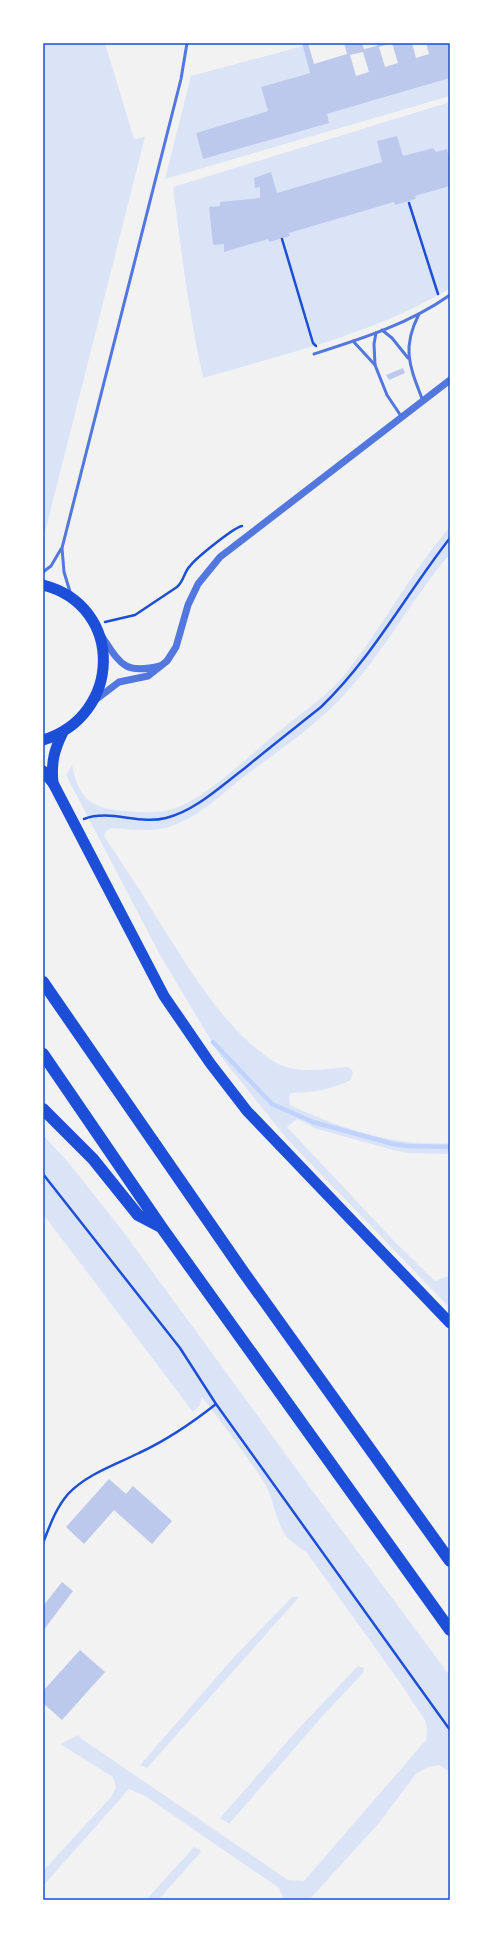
<svg xmlns="http://www.w3.org/2000/svg" width="493" height="1943" font-family="'Nunito Sans',sans-serif">
  <style>
    .green { fill: #dbe4f7 }
    .lines { fill: none; stroke-linecap: round; stroke-linejoin: round }
    .stream { stroke: #bfd3fe; stroke-width: 4.5 }
    .building { fill: #bdc9ec; fill-rule: evenodd }
    .path { stroke: #1d4ed8; stroke-width: 2.5 }
    .service { stroke: #5277de; stroke-width: 3 }
    .tertiary { stroke: #5277de; stroke-width: 7 }
    .trunk { stroke: #1d4ed8; stroke-width: 11 }
    .motorway { stroke: #1d4ed8; stroke-width: 12 }
    .neatline { fill: none; stroke: #1d4ed8; stroke-width: 1.5 }
  </style>
  <rect width="100%" height="100%" fill="#f2f2f2"/>
  <g class="green">
    <path d="M43,43H105L134,139L145,137L43,540Z"/>
    <path d="M303,46L310,73L261,87L268,111L196,133L203,158L327,114L450,78V96L165,179L191,76Z"/>
    <path d="M450,102V288C374,334 288,353 203,378C189,314 181,251 173,187Z"/>
    <path d="M450,527V554C412,598 385,651 345,694C315,727 276,752 241,779C219,797 193,821 165,828C148,832 128,829 111,828L106,831L104,836C122,863 140,890 157,918C185,962 212,1009 251,1044C259,1051 269,1059 278,1064C300,1074 324,1069 347,1067L351,1069L353,1072L351,1080C331,1089 313,1093 291,1093L289,1097L290,1105C339,1128 395,1147 450,1143V1154L407,1153L393,1150L317,1129L297,1119L287,1127L396,1243L435,1281L450,1275L448,1294L450,1296V1308L288,1140L221,1057L160,955L66,775L72,765C78,797 90,808 122,811C141,812 158,814 176,808C207,797 251,754 278,732C301,713 328,696 346,673C383,626 411,572 450,527Z"/>
    <path d="M43,1135L68,1162L122,1230L303,1478L450,1676V1772L439,1765L428,1767L416,1774L379,1823L309,1900H284L279,1888L145,1796L129,1789L43,1886V1871L111,1797L116,1787L113,1777L60,1744L78,1735L82,1739L288,1880L304,1881L426,1740L427,1729L425,1720L399,1681L307,1553C301,1548 292,1543 287,1537C274,1520 274,1496 262,1479C243,1451 223,1424 202,1397L200,1405L193,1412L43,1214Z"/>
    <path d="M292,1597H299L147,1768L140,1765L235,1656Z"/>
    <path d="M358,1666L364,1668L363,1673L320,1719L229,1824L220,1818L300,1727Z"/>
    <path d="M194,1847L199,1849L201,1852L158,1900H146Z"/>
  </g>
  <g class="lines">
    <path class="stream" d="M213,1042L272,1104L313,1122L393,1144L407,1146L450,1147"/>
  </g>
  <g class="building">
    <path d="M302,43H308L314,64L347,54L344,43H362L364,49L377,46L376,43H391L379,47L385,67L398,63L392,43H412L416,58L429,54L426,43H450V78L327,114L329,123L203,159L196,133L268,111L261,87L310,73ZM363,52L369,72L356,76L350,55Z"/>
    <path d="M397,136L403,156L433,148L436,152L447,149L450,160V186L415,196L416,199L395,205L394,202L289,233L290,236L269,242L268,239L224,252V244L213,245L209,207L220,206V202L260,198V187L255,188L254,178L271,172L277,193L382,162L377,141Z"/>
    <path d="M403,368L405,373L389,380L386,375Z"/>
    <path d="M109,1479L126,1494L133,1486L172,1521L152,1544L114,1510L84,1544L66,1527Z"/>
    <path d="M62,1582L73,1591L43,1631V1606Z"/>
    <path d="M80,1650L105,1672L62,1720L43,1703V1691Z"/>
  </g>
  <g class="lines">
    <g class="path">
      <path d="M409,203L438,294"/>
      <path d="M282,239L313,343L316,346"/>
      <path d="M105,622L135,615L177,587C184,581 184,572 190,566C196,558 233,528 242,526"/>
      <path d="M84,819C110,809 139,825 166,818C195,811 221,786 245,768C270,747 296,727 321,707C373,657 406,594 450,538"/>
      <path d="M43,1174L180,1348L216,1404L450,1730"/>
      <path d="M43,1543C50,1525 56,1508 68,1494C87,1474 115,1465 139,1453C167,1440 192,1423 216,1404"/>
    </g>
    <g class="service">
      <path d="M419,314C401,349 410,367 423,401"/>
      <path d="M382,330L392,338L408,358"/>
      <path d="M353,341L375,365L387,395L401,416"/>
      <path d="M314,354C361,339 409,324 450,295"/>
      <path d="M375,365L374,344L376,333"/>
      <path d="M43,572L51,566L61,549"/>
      <path d="M71,595L64,572L62,548L181,79L187,43"/>
    </g>
    <g class="tertiary">
      <path d="M101,635C120,663 123,675 160,666"/>
      <path d="M94,701L119,682L148,676L167,661L176,647L188,605L198,584L220,557L450,380"/>
    </g>
    <g class="trunk">
      <path d="M43,585C125,606 122,716 43,740"/>
      <path d="M43,771L53,783L164,996L210,1063L247,1111L450,1323"/>
      <path d="M53,783C51,763 54,750 63,732"/>
    </g>
    <g class="motorway">
      <path d="M43,982L242,1270L450,1561"/>
      <path d="M43,1054L162,1228L450,1630"/>
      <path d="M43,1109L93,1159L138,1215L159,1226"/>
    </g>
  </g>
  <rect width="493" height="1943" fill="none" stroke="#ffffff" stroke-width="88"/>
  <rect x="44" y="44" width="405" height="1855" class="neatline"/>
</svg>
